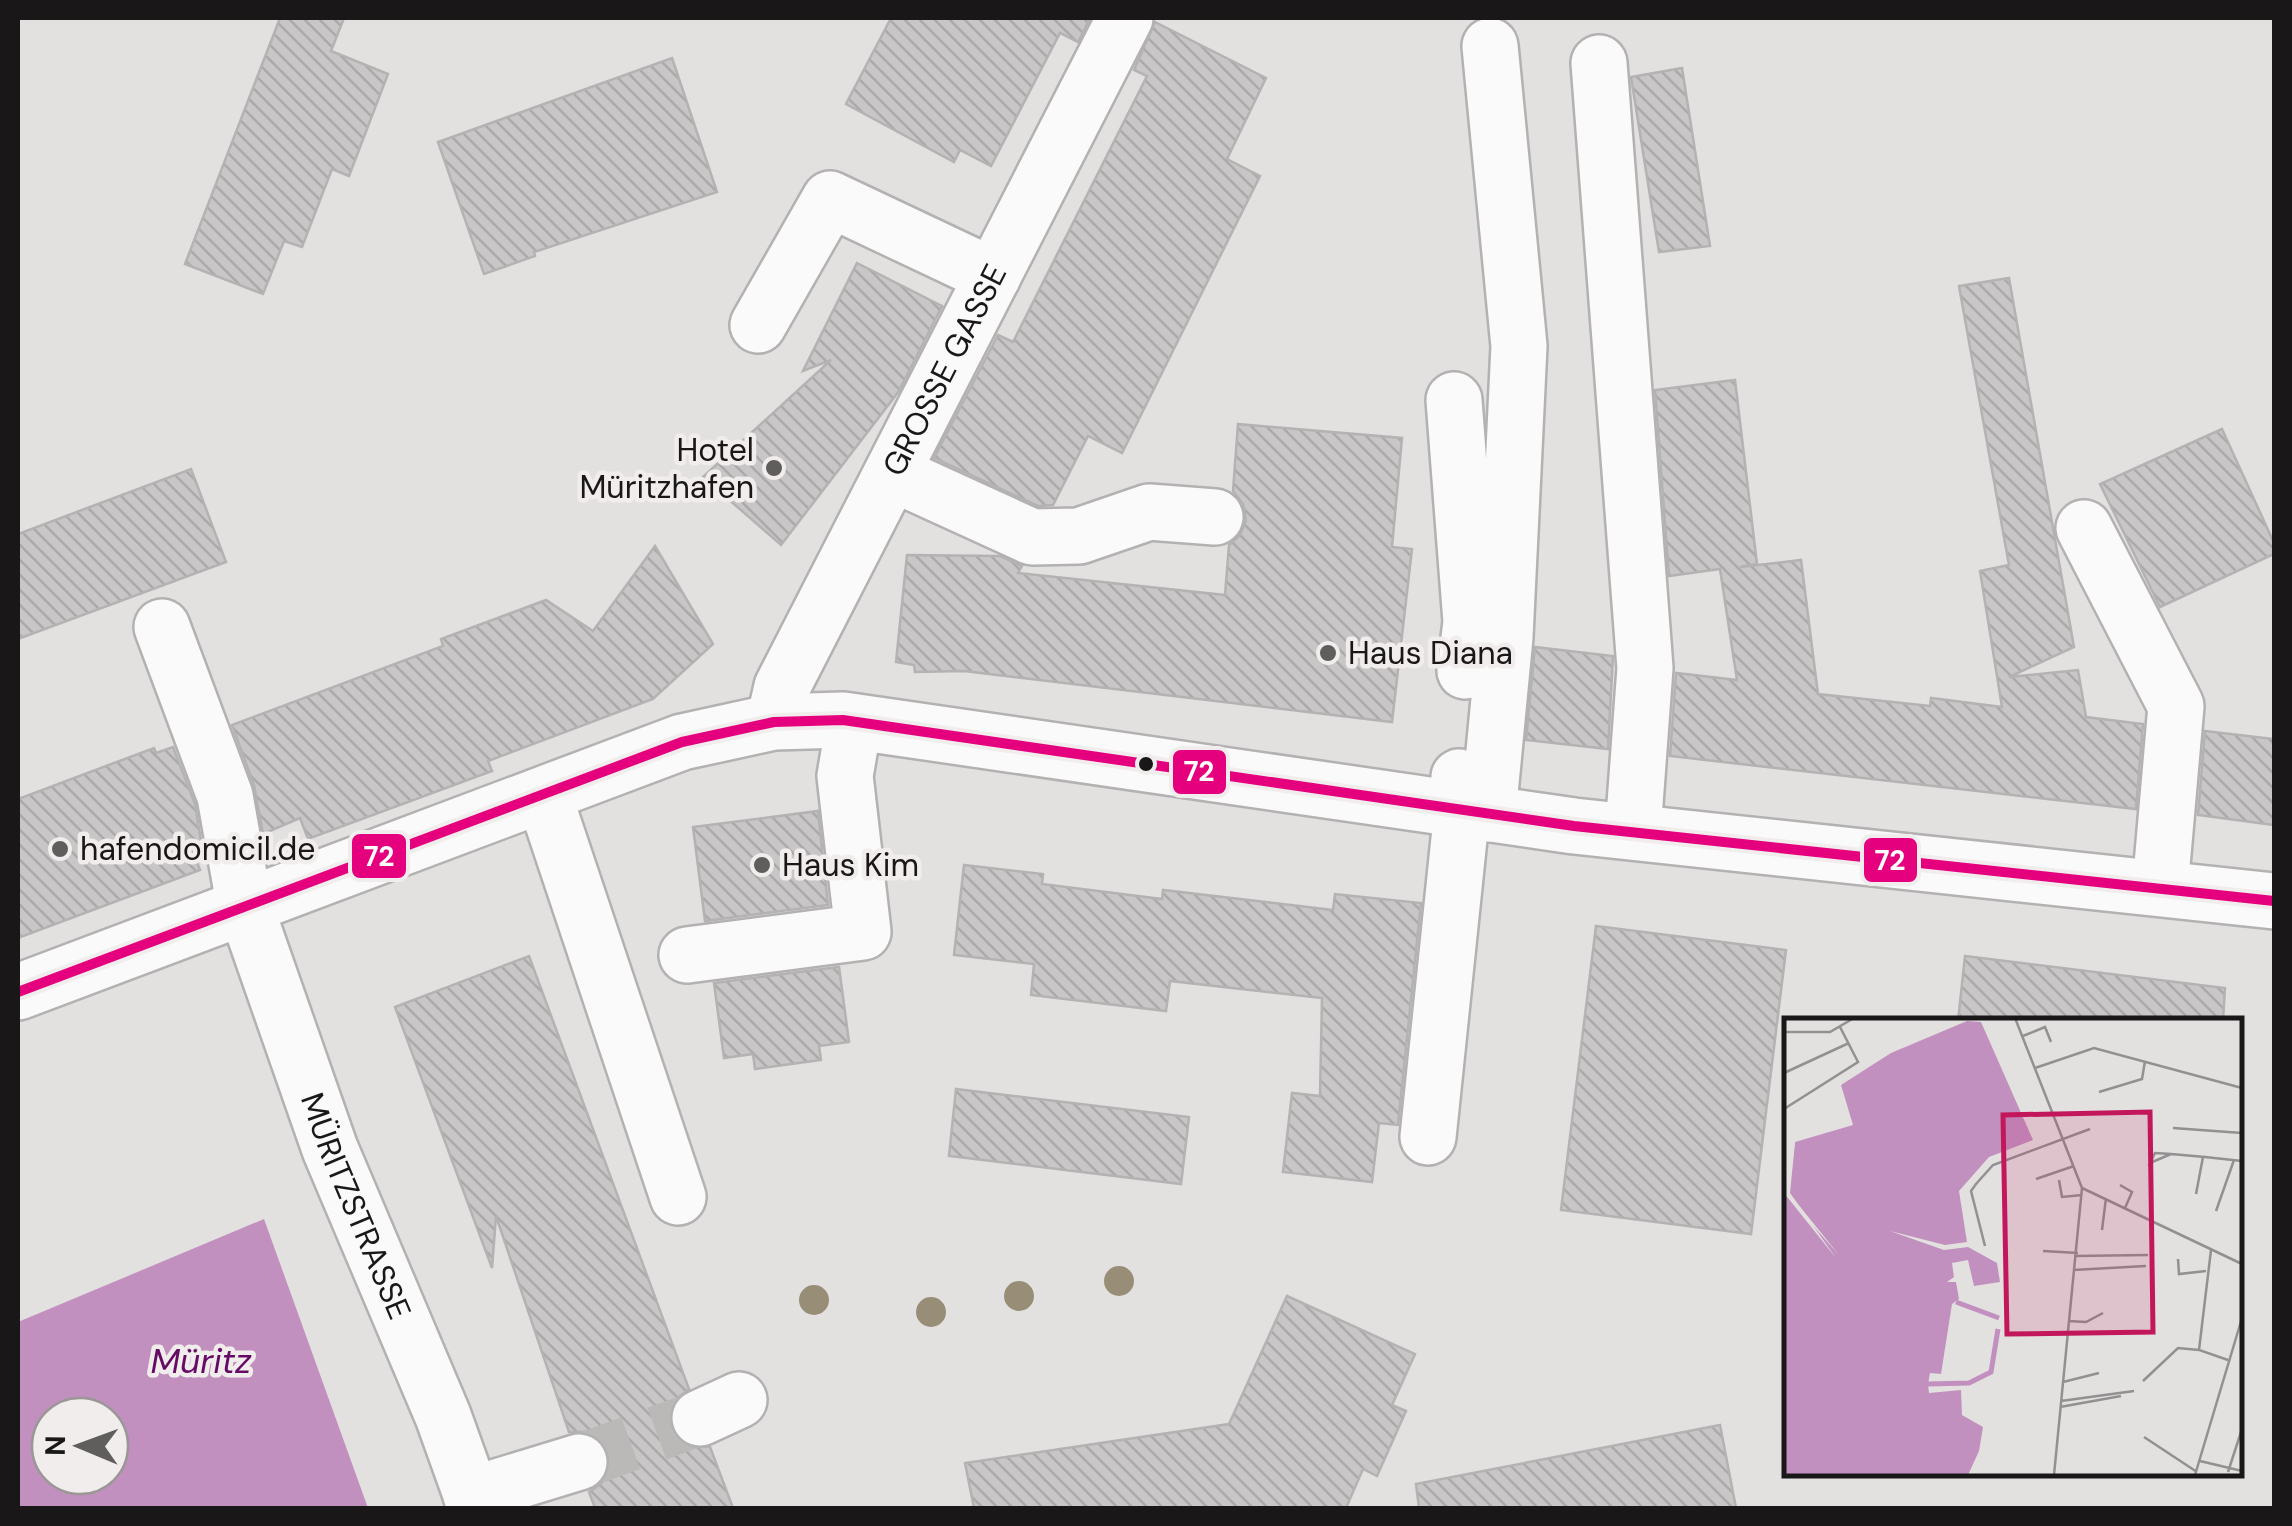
<svg xmlns="http://www.w3.org/2000/svg" width="2292" height="1526" font-family="'DM Sans',sans-serif">
  <style>
    .water { fill: #c290bf; fill-rule: evenodd }
    .building { fill: url(#building-back-hatch); stroke: #b4b2b2; stroke-width: 2.5 }
    .lines { fill: none; stroke-linecap: round; stroke-linejoin: round }
    .minor-tunnel { stroke: #bbb8b8; stroke-width: 55; stroke-dasharray: 55 28; stroke-linecap: butt }
    .minor-casing { stroke: #b3b1b1; stroke-width: 60 }
    .minor { stroke: #fbfafa; stroke-width: 55 }
    .bus-1-casing { stroke: #f1edec; stroke-width: 18 }
    .bus-1 { stroke: #e5007d; stroke-width: 10 }
    .tree { fill: #988e78 }
    .poi-dot { fill: #605d5d; stroke: #f1edec; stroke-width: 4 }
    .bus-dot { fill: #191717; stroke: #f1edec; stroke-width: 4 }
    .labels { text-anchor: middle; dominant-baseline: central; stroke-width: 9; stroke-linejoin: round; paint-order: stroke }
    .street-label { font-size: 32px; fill: #191717; stroke: #f1edec }
    .poi-label { font-size: 32px; fill: #191717; stroke: #f1edec; text-anchor: start }
    .water-label { font-size: 35px; font-style: italic; fill: #650b65; stroke: #f1edec }
    .inset-river { fill: none; stroke: #c290bf; stroke-width: 5 }
    .inset-road { fill: none; stroke: #929090; stroke-width: 2.5 }
    .view { fill: #c2185b; fill-opacity: 0.15; stroke: #c2185b; stroke-width: 5 }
    .inset-edge { fill: none; stroke: #191717; stroke-width: 5 }
    .line-badge { stroke: #f1edec; stroke-width: 4 }
    .badge-label { font-size: 28px; text-anchor: middle; font-weight: bold; fill: #fff }
  </style>
  <defs>
    <pattern id="building-back-hatch" width="6" height="6" patternUnits="userSpaceOnUse" patternTransform="scale(2.5)"><rect width="6" height="6" fill="#c8c6c6"/><path d="M-1 5l2 2M0 0l6 6M5-1l2 2" fill="none" stroke="#aba9a9"/></pattern>
  </defs>
  <rect width="100%" height="100%" fill="#e3e0e0"/>
  <path class="water" d="M264,1219L368,1508H18V1322ZM50,1416H110V1476H50Z"/>
  <g class="building">
    <path d="M280,18H344L331,51L388,74L349,176L332,169L302,247L284,241L263,294L185,264Z"/>
    <path d="M891,18H1090L1078,42L1060,33L991,166L960,150L954,162L846,104Z"/>
    <path d="M1155,22L1266,78L1227,159L1260,176L1122,453L1088,436L1053,505L1038,506L934,458L998,335L1013,342L1147,76L1134,70Z"/>
    <path d="M672,58L717,192L534,252L535,256L484,274L438,142Z"/>
    <path d="M1682,68L1710,246L1659,252L1631,77Z"/>
    <path d="M857,263L942,306L899,391L781,545L703,477L831,360L803,371Z"/>
    <path d="M2009,278L2074,647L2009,677L2078,670L2086,717L2143,724L2136,809L1670,756L1676,673L1737,680L1720,569L1669,576L1655,390L1735,380L1757,564L1740,567L1801,560L1818,694L1930,706L1931,698L2002,707L1980,571L2009,565L1959,286Z"/>
    <path d="M1238,424L1402,438L1392,547L1412,549L1392,722L964,671L915,672L914,665L896,662L907,555L1000,556L1022,566L1018,573L1225,595L1229,545L1240,535L1246,520L1243,504L1233,491Z"/>
    <path d="M2222,429L2274,543V554L2160,607L2100,484Z"/>
    <path d="M191,469L226,562L18,639V534Z"/>
    <path d="M655,546L713,644L653,699L488,761L492,771L308,839L300,818L263,834L254,785L232,725L443,646L441,639L546,600L593,631Z"/>
    <path d="M1535,647L1613,656L1608,749L1526,740Z"/>
    <path d="M2205,731L2274,739V825L2198,815Z"/>
    <path d="M173,747L195,804L204,859L197,862L200,870L18,938V799L154,748L156,753Z"/>
    <path d="M818,811L828,905L705,921L693,827Z"/>
    <path d="M964,865L1043,874L1042,884L1162,899L1163,890L1333,910L1335,894L1421,903L1398,1125L1379,1123L1372,1182L1283,1172L1292,1093L1320,1096L1322,998L1170,981L1166,1011L1031,995L1034,964L954,955Z"/>
    <path d="M1596,926L1786,950L1751,1234L1561,1210Z"/>
    <path d="M529,956L689,1389L674,1401L669,1414L671,1430L683,1444L710,1447L733,1508H595L589,1492L601,1484L609,1470L608,1452L601,1440L587,1432H569L496,1216L492,1268L395,1007Z"/>
    <path d="M1965,956L2225,988L2223,1021H1958Z"/>
    <path d="M839,967L849,1042L819,1046L821,1060L755,1069L753,1054L724,1058L714,983Z"/>
    <path d="M956,1089L1189,1117L1181,1184L949,1156Z"/>
    <path d="M1287,1296L1415,1354L1392,1405L1406,1411L1377,1476L1363,1469L1346,1508H974L965,1463L1229,1424Z"/>
    <path d="M1720,1425L1736,1508H1419L1416,1484Z"/>
  </g>
  <g class="lines">
    <path class="minor-tunnel" d="M579,1462L700,1418"/>
    <g class="minor-casing">
      <g id="minor">
        <path d="M1599,63L1645,668L1633,831"/>
        <path d="M758,325L830,199L993,276"/>
        <path d="M1454,400L1471,622L1465,671"/>
        <path d="M892,473L1032,537L1079,536L1149,512L1215,517"/>
        <path d="M2084,528L2176,706L2160,888"/>
        <path id="s1" d="M162,627L225,796L244,903L330,1149L443,1416L476,1508"/>
        <path id="s2" d="M774,722L782,687L1125,18"/>
        <path d="M544,796L678,1197"/>
        <path d="M1488,814L1505,637L1519,346L1490,46"/>
        <path d="M687,955L863,932L845,776L854,723"/>
        <path d="M18,992L682,742L774,722L843,720L1574,826L2274,901"/>
        <path d="M1428,1137L1462,810L1459,777"/>
        <path d="M700,1418L739,1400"/>
        <path d="M471,1495L579,1462"/>
      </g>
    </g>
    <use href="#minor" class="minor"/>
    <g class="bus-1-casing">
      <path id="bus-1" d="M18,992L682,742L774,722L843,720L1574,826L2274,901"/>
    </g>
    <use href="#bus-1" class="bus-1"/>
  </g>
  <g class="tree">
    <circle cx="1119" cy="1281" r="15"/>
    <circle cx="1019" cy="1296" r="15"/>
    <circle cx="814" cy="1300" r="15"/>
    <circle cx="931" cy="1312" r="15"/>
  </g>
  <g class="poi-dot">
    <circle cx="774" cy="468" r="10"/>
    <circle cx="1328" cy="653" r="10"/>
    <circle cx="60" cy="849" r="10"/>
    <circle cx="762" cy="865" r="10"/>
  </g>
  <circle class="bus-dot" cx="1146" cy="764" r="9"/>
  <g class="labels">
    <g class="street-label">
      <text stroke="none"><textPath href="#s2" startOffset="392">GROSSE GASSE</textPath></text>
      <text stroke="none"><textPath href="#s1" startOffset="612">MÜRITZSTRASSE</textPath></text>
    </g>
    <g class="poi-label">
      <text x="754" y="450" text-anchor="end">Hotel<tspan x="754" dy="37">Müritzhafen</tspan></text>
      <text x="1348" y="653">Haus Diana</text>
      <text x="80" y="849">hafendomicil.de</text>
      <text x="782" y="865">Haus Kim</text>
    </g>
    <g class="water-label">
      <text x="201" y="1361">Müritz</text>
    </g>
  </g>
  <g transform="translate(1784 1018)">
    <rect width="458" height="458" fill="#e3e0e0"/>
    <path d="M183,3L197,4L249,122L205,139L175,173L183,224L161,227L106,213L160,232L184,229L213,245L216,264L190,268L184,242L168,245L170,259L163,264H172L175,281L168,286L157,356L146,355L144,366L145,375L177,372L178,397L199,409L195,433L184,457H0V175L55,237L5,175L11,124L69,107L57,67L107,35Z" fill="#c290bf"/>
    <path d="M0,122L11,124L6,175L52,240L0,175Z" fill="#e3e0e0"/>
    <path class="inset-river" d="M172,284L215,300M144,366L185,365L207,354L214,311"/>
    <path class="inset-road" d="M231,0L298,170L270,457M0,14H46L70,0M239,18L261,9L267,24M251,50L310,30L458,70M0,55L65,25M315,74L358,61L361,43M0,91L74,44L56,9M389,110L458,115M387,136L366,145L371,135L387,136L421,139L458,143M252,161L290,148M275,162L278,179L298,177M336,167L348,174L341,190M298,170L458,246M412,176L419,139M432,193L450,142M318,212L322,180M201,228L187,173L192,166L209,147L306,111M427,232L415,332L444,342M259,233L294,235M290,238L364,237M394,241L395,256L422,253M289,252L362,248M284,303L302,304L319,295M359,363L394,330L415,332M279,364L315,355M277,383L350,373M276,389L337,378M360,419L413,454M416,443L458,453M444,454L458,411M411,457L458,300"/>
    <path class="view" d="M366,94L369,314L223,316L219,97Z"/>
    <rect width="458" height="458" class="inset-edge"/>
  </g>
  <g class="line-badge">
    <rect x="1171" y="748" width="57" height="48" rx="10" fill="#e5007d"/>
    <rect x="350" y="832" width="58" height="48" rx="10" fill="#e5007d"/>
    <rect x="1862" y="836" width="57" height="48" rx="10" fill="#e5007d"/>
  </g>
  <g class="badge-label">
    <text x="1199" y="781">72</text>
    <text x="379" y="866">72</text>
    <text x="1890" y="870">72</text>
  </g>
  <rect width="2292" height="1526" fill="none" stroke="#191717" stroke-width="40"/>
  <g transform="translate(80 1446) rotate(271)"><circle r="48" fill="#f1edec" stroke="#9b9797" stroke-width="2.5"/>
  <path d="M0-8L18 38L0 25L-18 38Z" fill="#605d5d"/>
  <text y="-15" font-size="28" font-weight="bold" text-anchor="middle" fill="#191717">N</text>
  </g>
</svg>
